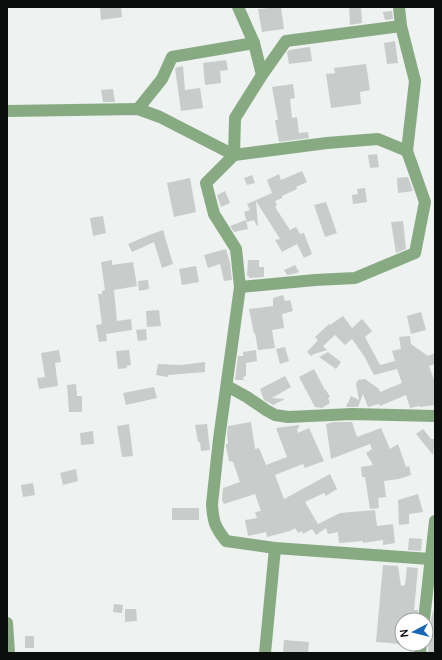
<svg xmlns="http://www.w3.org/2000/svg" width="442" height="660" font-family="Manrope,sans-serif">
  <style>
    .building { fill: #c8cccb }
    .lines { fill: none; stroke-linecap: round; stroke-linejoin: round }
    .minor { stroke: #88aa83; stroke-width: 12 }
  </style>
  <rect width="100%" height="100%" fill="#eef2f0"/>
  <g class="building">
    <path d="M110,7H121L122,17L101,20L100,8Z"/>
    <path d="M281,7L284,29L262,32L258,9Z"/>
    <path d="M349,7H361L362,23L350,25Z"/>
    <path d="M392,11L393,19L385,20L383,12Z"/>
    <path d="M395,41L398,63L387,64L384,43Z"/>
    <path d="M310,47L312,61L289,64L287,52L289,50Z"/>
    <path d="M226,60L228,70L220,71L221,83L205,85L203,63Z"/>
    <path d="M366,64L370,90L360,92L361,104L331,108L326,74L335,73L334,68Z"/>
    <path d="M183,66L185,90L200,88L203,108L181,111L175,68Z"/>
    <path d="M293,84L295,98L290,99L292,118L297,117L299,133L308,132L309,138L279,142L275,120H278L272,87Z"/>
    <path d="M113,89L115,102H103L101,90Z"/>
    <path d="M377,154L379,167L370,168L368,155Z"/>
    <path d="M302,171L307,182L296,187L297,189L282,196V198L275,201L277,205L275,207L290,230L296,227L300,234L304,233L312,254L304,258L297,244L282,252L275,240L280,239L256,201L258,226H257L254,220L247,222L244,212L250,210L247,204L272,193L267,180L279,174L281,180Z"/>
    <path d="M252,175L255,183L247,185L244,178Z"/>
    <path d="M408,177L413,191L398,193L397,178Z"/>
    <path d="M190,178L196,212L174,217L167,183Z"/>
    <path d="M365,188L367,202L353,204L352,195L358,194L357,189Z"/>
    <path d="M225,191L230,203L221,207L217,195Z"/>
    <path d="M326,202L337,233L325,237L314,205Z"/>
    <path d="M103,216L106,233L93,236L90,218Z"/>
    <path d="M246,220L248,229L234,232L230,226Z"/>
    <path d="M403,221L406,249L396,253L391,222Z"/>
    <path d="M163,230L173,264L162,268L154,242L132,252L128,244L149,235Z"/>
    <path d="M226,249L230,263L232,280L224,281L220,264L208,268L204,255Z"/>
    <path d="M112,260V265L133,262L137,286L114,290L117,321L131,319L132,330L106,334L107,341L99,342L96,325L102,324L98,294H102V291L105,290L101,262Z"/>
    <path d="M248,260H259V267H264V277L249,278V276H247Z"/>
    <path d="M295,265L299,272L294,274L287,275L284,270Z"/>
    <path d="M196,266L199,282L182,285L179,269Z"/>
    <path d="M148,280L149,289L139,291L138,281Z"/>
    <path d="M283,295L285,301L290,300L293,311L282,314L284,328L272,330L275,348L258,350L255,333L254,334L249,309L273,306V298Z"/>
    <path d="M159,310L161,326L147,327L146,311Z"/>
    <path d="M421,312L426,330L411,334L407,316Z"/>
    <path d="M343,316L352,328L362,319L372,331L365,337L380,365L395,361L392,351L401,349L399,337L410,336L411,344L428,356L435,353V364L429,366L435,382V405L420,407L419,406L410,408L406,395L380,406L379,404L368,407L363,394L358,407H346L351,396L359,400L356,384L358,380L365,379L379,389L380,392L402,383L397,369L374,375L364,356L352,339L345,345L335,335L323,346L327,350L314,354L311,356L307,352L318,340L315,337L329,324L330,325Z"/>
    <path d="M146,329L147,340L138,341L136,330Z"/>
    <path d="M285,347L289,361L280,364L276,349Z"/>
    <path d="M59,350L61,362L55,363L58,386L39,389L37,378L45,377L41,353Z"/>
    <path d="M129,350L131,365L126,366L127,368L118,369L116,351Z"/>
    <path d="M256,350L257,361L246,363V376L243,377L244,380H235L238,356H243V352Z"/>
    <path d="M328,352L341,362L336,369L319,357Z"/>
    <path d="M205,362V372L168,375V377L156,375L158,364L181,365Z"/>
    <path d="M314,369L325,390H326L330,397L328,398L330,403L322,408L315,407L299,377Z"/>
    <path d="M285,376L291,387L272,398L285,399L273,405L264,400L260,389Z"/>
    <path d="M76,384L77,396H82V412H69L67,385Z"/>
    <path d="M154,387L157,398L126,405L123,393Z"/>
    <path d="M251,422L255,449L259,448L266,465L287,457L276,428L299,425V428L297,429L298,433L309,428L324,461L305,468L303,464L275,475L284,499L330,474L337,489L326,496L324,493L305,502L318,524L340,513L375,510L377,526L393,524L395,543L383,545V540L363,543V541L339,543L338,532L328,534L326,528L316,535L312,529L303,534L302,531L298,533L295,528L290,531L267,537L266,532L248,536L245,520L257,518L255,512L261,511L255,494L224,504L222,500L223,488L240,482L233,462L229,461L226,447V444H228L227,435L228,426Z"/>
    <path d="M333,422H352L357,437L381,428L390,449L398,444L406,467L409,466L411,475L399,479L384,481L386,497L378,498L379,508L370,509L365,477H362L361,467L373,465L366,453L372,449L370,444L331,459L326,424Z"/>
    <path d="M129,424L133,456L122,457L117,426Z"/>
    <path d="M207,424L210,450L201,451L200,442H198L195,425Z"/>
    <path d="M423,429L431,439H435L433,455L416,434Z"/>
    <path d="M93,431L94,444L81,445L80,433Z"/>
    <path d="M76,469L78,481L63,485L60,473Z"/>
    <path d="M33,483L35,495L23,497L21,485Z"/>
    <path d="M418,494L423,512L409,514V524L399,525L398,500Z"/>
    <rect x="172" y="508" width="27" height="12"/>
    <path d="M409,538L422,539L421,551L408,550Z"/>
    <path d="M383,565L398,566L401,586L405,585L407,567L418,568L414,610H418L417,620H402V644L376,642Z"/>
    <path d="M114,604L123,605L122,613L113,612Z"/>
    <path d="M125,609H136L137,621L125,622Z"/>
    <path d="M433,611H435V653H428V644L426,639V627L430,624Z"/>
    <rect x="25" y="636" width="9" height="12"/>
    <path d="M284,640L309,642L308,653H283Z"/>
  </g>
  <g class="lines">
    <g class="minor">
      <path d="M238,7L254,43L262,75"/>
      <path d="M401,26L286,41L262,75L235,118L234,155L206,183L214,214L236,249L240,287L219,439L212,504C213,522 215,527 226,541L275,548L430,559"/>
      <path d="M138,109L162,79L172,57L254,43"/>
      <path d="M7,111L138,109L160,117L234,155L327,143L378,139L407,151"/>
      <path d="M240,287L315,280L355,278L415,253L425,202L407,151L415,81L401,26L399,7"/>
      <path d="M227,386L247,397L266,410L275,415L288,417L352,414L435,416"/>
      <path d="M424,620L435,521"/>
      <path d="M7,623L9,653"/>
      <path d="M265,653L275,548"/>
      <path d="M420,653L421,644"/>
    </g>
  </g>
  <rect width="442" height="660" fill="none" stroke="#0c0d0d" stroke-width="16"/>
  <g transform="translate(414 632) rotate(263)"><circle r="19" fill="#ffffff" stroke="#9e9e9e"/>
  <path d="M0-3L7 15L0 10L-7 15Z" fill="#1868b7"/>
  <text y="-6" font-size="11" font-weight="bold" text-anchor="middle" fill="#0c0d0d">N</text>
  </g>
</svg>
